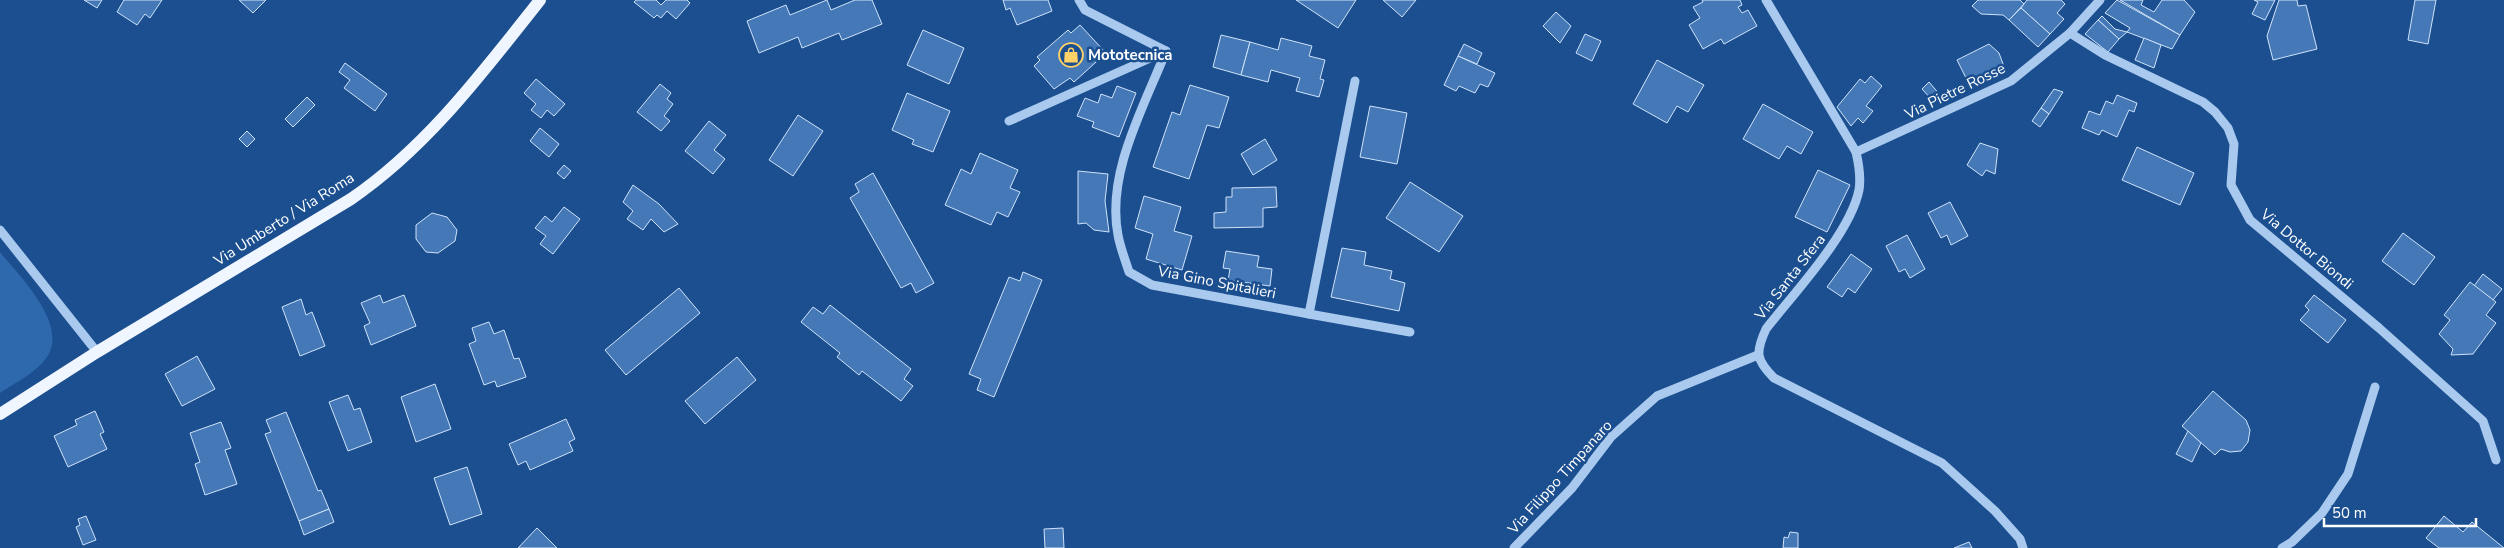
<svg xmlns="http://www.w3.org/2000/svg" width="2504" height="548" font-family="'Nunito Sans',sans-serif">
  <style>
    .green { fill: #2e69ad }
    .building { fill: #4478b7; stroke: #cfe3fa }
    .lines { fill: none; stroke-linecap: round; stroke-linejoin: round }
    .minor { stroke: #a9c9ee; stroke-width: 9 }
    .major { stroke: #f0f6ff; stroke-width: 12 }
    .labels { text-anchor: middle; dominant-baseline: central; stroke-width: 5; stroke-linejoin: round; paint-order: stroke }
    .poi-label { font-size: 15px; font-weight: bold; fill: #fff; stroke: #1b4f8f; text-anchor: start }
    .street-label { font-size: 15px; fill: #fff; stroke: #1b4f8f }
  </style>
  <rect width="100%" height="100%" fill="#1b4f8f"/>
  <path class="green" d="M0,252C20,277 73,328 44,361C33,374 15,383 0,393Z"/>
  <g class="building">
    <path d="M84,0H102L97,8Z"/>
    <path d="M124,0H162L150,18L145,14L137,25L117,12Z"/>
    <path d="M239,0H266L253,13Z"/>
    <path d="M636,0H656L661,5L666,0H687L690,3L676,19L667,11L661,18L657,15L654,18L634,2Z"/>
    <path d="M827,0L831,10L855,0H872L882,24L842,40L839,33L802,48L798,37L759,53L747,21L786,5L790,15Z"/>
    <path d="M1003,0H1048L1052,11L1017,25L1010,8L1006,10Z"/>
    <path d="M1296,0H1356L1338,28Z"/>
    <path d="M1383,0H1416L1402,17Z"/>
    <path d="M1702,0H1740L1742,5L1738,7L1742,13L1748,10L1757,26L1724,44L1721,39L1703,49L1689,25L1700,18L1693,7L1703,2Z"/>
    <path d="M1978,0H2020L2024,4L2009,20L2003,15L1981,14L1972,6Z"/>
    <path d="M2027,0H2061L2065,4L2057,13L2064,19L2050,34L2021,8Z"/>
    <path d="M2117,0L2180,35L2172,49L2127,32L2130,28L2105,13Z"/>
    <path d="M2120,0H2143L2141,5L2154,12L2162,0H2184L2195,12L2180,35Z"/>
    <path d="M2254,0H2275L2265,20L2252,14L2258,2Z"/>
    <path d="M2279,0H2297L2298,6L2306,5L2317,49L2273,60L2267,36Z"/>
    <path d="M2415,0H2436L2428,44L2408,40Z"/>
    <path d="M2021,8L2050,34L2038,47L2009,20Z"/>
    <path d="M1556,12L1571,26L1560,43L1543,26Z"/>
    <path d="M2102,16L2115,29L2127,32L2119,39L2098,20Z"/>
    <path d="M2098,20L2119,39L2108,52L2085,34Z"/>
    <path d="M1080,25L1106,53L1074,82L1070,78L1054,89L1034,66L1040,60L1037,57L1068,30L1071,33Z"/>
    <path d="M923,30L964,48L949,84L907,65Z"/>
    <path d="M1585,34L1601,41L1592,61L1576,53Z"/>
    <path d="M1221,35L1250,42L1241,75L1213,67Z"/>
    <path d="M1281,38L1312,46L1309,56L1325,60L1320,79L1324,80L1319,97L1296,91L1300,78L1271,70L1268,82L1241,75L1250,42L1278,50Z"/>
    <path d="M2144,38L2161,45L2154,68L2135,60Z"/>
    <path d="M1464,44L1482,53L1477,64L1458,56Z"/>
    <path d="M1989,44L1999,53L2006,72L1971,88L1957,60Z"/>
    <path d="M1458,56L1495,73L1488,87L1480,84L1475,93L1459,86L1456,91L1444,85Z"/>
    <path d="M1657,60L1704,85L1688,112L1677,106L1667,123L1633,104Z"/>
    <path d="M345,63L387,94L375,111L344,88L350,80L339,72Z"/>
    <path d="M1871,76L1882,86L1866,106L1873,111L1863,123L1858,118L1851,126L1837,107L1860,79L1865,83Z"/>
    <path d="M536,79L565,104L554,116L547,110L541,118L531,110L536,104L524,93Z"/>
    <path d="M1929,82L1941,96L1934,102L1922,89Z"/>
    <path d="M660,84L671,93L667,99L673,104L664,116L670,121L661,131L637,112Z"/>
    <path d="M1190,85L1229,97L1219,128L1207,125L1189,179L1153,167L1172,112L1180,115Z"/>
    <path d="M1117,86L1136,93L1119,137L1092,127L1094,122L1077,116L1085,98L1098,103L1101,94L1112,98Z"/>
    <path d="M2054,89L2063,92L2049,114L2041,108Z"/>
    <path d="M907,93L950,111L933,152L912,144L914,140L892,130Z"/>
    <path d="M2117,95L2137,103L2134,112L2129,110L2117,137L2102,130L2099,135L2082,128L2089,111L2100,115L2106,101L2113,104Z"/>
    <path d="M307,97L315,105L293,127L285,119Z"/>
    <path d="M1763,104L1813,132L1801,154L1787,146L1779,159L1743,139Z"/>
    <path d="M1370,106L1407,113L1397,164L1360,157Z"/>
    <path d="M2041,108L2049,114L2040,127L2032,121Z"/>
    <path d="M798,115L823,131L793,176L769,160Z"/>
    <path d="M709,121L726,135L714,150L725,159L713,174L685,151Z"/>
    <path d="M540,128L559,144L549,157L530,141Z"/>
    <path d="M247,131L255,139L247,147L239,139Z"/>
    <path d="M1265,139L1277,160L1253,175L1241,154Z"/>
    <path d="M1980,143L1998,149L1995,174L1986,170L1982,176L1967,165Z"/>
    <path d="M2137,147L2194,173L2180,205L2122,180Z"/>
    <path d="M980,153L1018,170L1010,188L1020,192L1008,217L997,212L991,225L945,205L961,169L971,174Z"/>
    <path d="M564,165L571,171L564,179L557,173Z"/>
    <path d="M1818,170L1850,185L1827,232L1795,217Z"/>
    <path d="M1078,171L1108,174L1105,201L1109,232L1094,230L1086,223L1078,224Z"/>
    <path d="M873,173L934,283L916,293L911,283L901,288L850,198L859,192L855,184Z"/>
    <path d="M1410,182L1463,216L1439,252L1386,218Z"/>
    <path d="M633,185L659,204L678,224L664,232L651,219L643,230L627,219L633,211L623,202Z"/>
    <path d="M1276,187L1277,207L1263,208V227L1214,228V213L1226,212V197H1232V188Z"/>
    <path d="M1144,196L1181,207L1174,231L1192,236L1182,270L1146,259L1153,234L1135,228Z"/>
    <path d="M1950,202L1968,236L1951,245L1947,235L1941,238L1928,213Z"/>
    <path d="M564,207L580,219L553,254L540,244L546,236L535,228L545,216L552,222Z"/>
    <path d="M432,213L447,217L457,230L455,241L438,253L426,252L416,239V225Z"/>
    <path d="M2403,233L2435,257L2414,285L2382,261Z"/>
    <path d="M1907,235L1925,269L1910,278L1905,269L1899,272L1886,246Z"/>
    <path d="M1342,248L1366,252L1364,265L1392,271L1390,279L1405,283L1399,311L1331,297Z"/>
    <path d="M1226,251L1259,256L1257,267L1272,269L1270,286L1228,280L1230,269L1223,268Z"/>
    <path d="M1851,254L1872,269L1855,293L1848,288L1842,297L1827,287Z"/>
    <path d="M1023,272L1042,280L994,397L977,390L981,379L969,374L1009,277L1020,281Z"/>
    <path d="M2483,274L2502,289L2493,300L2474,286Z"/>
    <path d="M2470,282L2496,302L2486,315L2496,323L2473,354L2451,355L2453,349L2439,334L2450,320L2444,315Z"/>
    <path d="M679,288L700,313L626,375L605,350Z"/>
    <path d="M380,295L383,303L404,295L416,326L371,345L364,326L370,323L361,303Z"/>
    <path d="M2314,295L2346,320L2328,343L2300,320L2309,310L2305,306Z"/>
    <path d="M301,299L306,315L312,312L325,346L300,356L282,307Z"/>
    <path d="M830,305L911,369L904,379L913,386L901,401L862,371L859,375L837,357L840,353L801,322L813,307L823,314Z"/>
    <path d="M489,322L494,334L504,330L514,359L519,358L526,377L497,387L495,381L484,385L469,344L476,341L472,328Z"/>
    <path d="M197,356L215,389L182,406L165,374Z"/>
    <path d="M737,357L756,380L705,424L685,401Z"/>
    <path d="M435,384L451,429L416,442L401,397Z"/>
    <path d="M2213,391L2246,420L2250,430L2248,442L2241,451L2230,452L2221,449L2215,455L2182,426Z"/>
    <path d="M348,395L354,410L360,408L372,442L348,451L329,402Z"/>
    <path d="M95,411L104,432L100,434L107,449L68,467L54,436L77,425L75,420Z"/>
    <path d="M286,412L318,491L321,490L329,509L299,521L265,434L271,432L266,420Z"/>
    <path d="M566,419L575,439L569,442L573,451L530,470L526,461L518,465L509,444Z"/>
    <path d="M221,422L231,448L225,450L237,484L205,495L195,464L200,462L190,433Z"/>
    <path d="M2188,431L2201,443L2192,462L2176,454Z"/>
    <path d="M467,467L482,514L450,525L434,478Z"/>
    <path d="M329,509L334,522L304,535L299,521Z"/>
    <path d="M86,516L96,540L83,545L76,527L80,525L78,519Z"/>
    <path d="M2444,516L2463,532L2472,522L2504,548H2439L2426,538Z"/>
    <path d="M537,528L557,548H518Z"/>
    <path d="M1063,528L1064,548H1045L1044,529Z"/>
    <path d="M1790,532L1798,533V548H1783L1784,537L1788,538Z"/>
    <path d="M1969,542L1972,548H1954Z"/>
  </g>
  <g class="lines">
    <g class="minor">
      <path d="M1079,0L1085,10L1166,51C1144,107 1106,173 1118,235C1120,247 1125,259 1129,272L1152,285L1309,314L1355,81"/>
      <path d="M1766,0L1856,152C1859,165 1861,178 1859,190C1850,234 1794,293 1766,329C1755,353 1756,360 1774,378L1942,463L1995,511L2020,539L2023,548"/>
      <path d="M2070,33L2105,55L2203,102L2215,112L2228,128L2234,144L2231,185L2250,220L2379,328L2483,421L2496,460"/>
      <path d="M1009,121L1166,51"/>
      <path d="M1856,152L2011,81L2070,33L2100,0"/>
      <path d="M0,230L97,352"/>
      <path d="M1309,314L1410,332"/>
      <path d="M1514,548L1572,488L1611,437L1657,396L1758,355"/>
      <path d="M2282,548L2292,542L2322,513L2348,474L2375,387"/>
    </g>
    <path class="major" d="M0,414L97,352L351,199C427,147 483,72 540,0"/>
  </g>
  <defs>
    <g id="shop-ring" transform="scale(1.25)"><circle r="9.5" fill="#1b4f8f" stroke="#ffd166" stroke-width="1.5"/><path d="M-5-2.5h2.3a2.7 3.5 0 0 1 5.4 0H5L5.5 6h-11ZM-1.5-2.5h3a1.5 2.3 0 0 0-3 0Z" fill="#ffd166"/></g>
  </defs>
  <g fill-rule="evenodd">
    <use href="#shop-ring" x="1071" y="55"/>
  </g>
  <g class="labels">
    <g class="poi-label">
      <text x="1088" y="55">Mototecnica</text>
    </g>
    <g class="street-label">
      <text transform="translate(1955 91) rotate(-26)">Via Pietre Rosse</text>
      <text transform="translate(284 219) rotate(-32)">Via Umberto / Via Roma</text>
      <text transform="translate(2307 249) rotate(40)">Via Dottor Biondi</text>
      <text transform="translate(1790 277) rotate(-52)">Via Santa Sfera</text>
      <text transform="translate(1217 282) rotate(11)">Via Gino Spitalieri</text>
      <text transform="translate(1560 477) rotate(-48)">Via Filippo Timpanaro</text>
    </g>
  </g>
  <path d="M2324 518v8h152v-8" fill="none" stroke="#ffffff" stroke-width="2.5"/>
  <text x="2332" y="518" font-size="15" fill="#ffffff" stroke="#1b4f8f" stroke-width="4" paint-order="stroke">50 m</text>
</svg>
